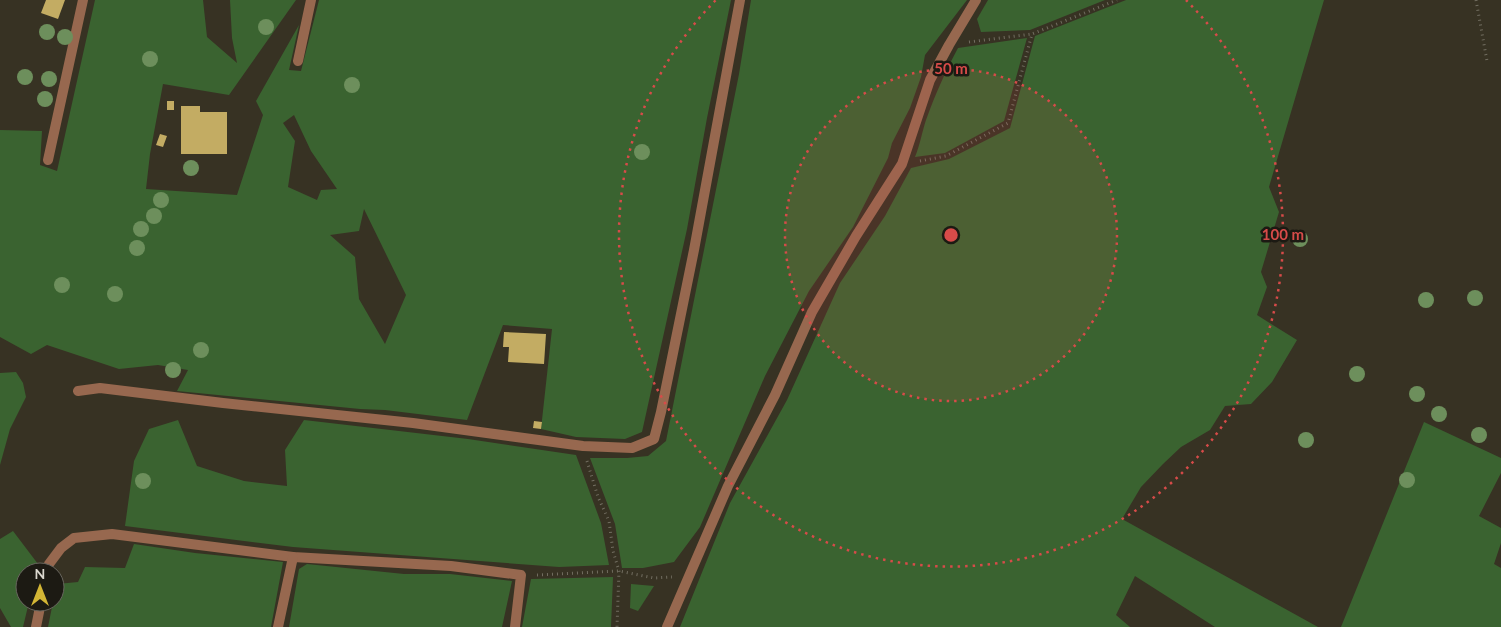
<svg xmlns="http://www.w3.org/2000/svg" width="1501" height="627" font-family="Lato,sans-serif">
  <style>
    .green { fill: #3a6330; fill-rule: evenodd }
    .building { fill: #c3ac63 }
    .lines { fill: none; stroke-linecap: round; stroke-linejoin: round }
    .path { stroke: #726e61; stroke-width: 3; stroke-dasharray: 1 4; stroke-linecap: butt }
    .minor { stroke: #97684f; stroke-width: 10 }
    .tree { fill: #6d8f5c }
    .ring { fill: none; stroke: #d74b49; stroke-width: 2.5; stroke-dasharray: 2.5 5 }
    .centre { fill: #d74b49; stroke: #1c1a13; stroke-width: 2.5 }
    .ring-label { font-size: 15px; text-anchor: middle; font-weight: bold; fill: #d74b49; stroke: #1c1a13; stroke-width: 5; stroke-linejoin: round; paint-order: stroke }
  </style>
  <rect width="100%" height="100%" fill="#373223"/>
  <g class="green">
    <path d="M95,0H203L207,37L237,63L232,38L230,0H296L229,95L163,84L150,154L146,189L237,195L263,115L256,101L299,25L289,70L301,71L319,0H731L707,118L687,229L642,432L625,439L576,437L541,429L552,329L503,325L467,420L385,410L360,409L177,391L188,370L158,365L119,369L47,345L31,354L0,337V130L42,131L40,165L57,171ZM294,115L311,151L337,189L321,190L317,200L288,187L295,141L283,123ZM364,209L406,295L385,344L359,299L355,257L330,235L359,231Z"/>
    <path d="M751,0H967L925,55L921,77L910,108L892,143L888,158L853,227L809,291L765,376L700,527L674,562L643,568H622L615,524L590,458H627L648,456L666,441L739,74Z"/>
    <path d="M988,0H1105L1030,30L981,32L977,19Z"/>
    <path d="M1126,0H1324L1269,187L1279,212L1261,272L1267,287L1257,315L1297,340L1272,382L1251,404L1225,406L1210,430L1181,447L1163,464L1141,487L1122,519L1318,627H1215L1135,576L1116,615L1130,627H680L730,503L787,400L840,283L885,216L911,168L949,159L1010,128L1035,36Z"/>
    <path d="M1027,38L1004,121L945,153L915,157C920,145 922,132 926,120C935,95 946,70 958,48Z"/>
    <path d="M16,372L23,383L26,397L10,429L0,465V373Z"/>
    <path d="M178,420L197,466L244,481L287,486L285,450L304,420L468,439L576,455L601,523L609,565L559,567L293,547L125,526L134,461L149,429Z"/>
    <path d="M1424,422L1501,458V473L1479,516L1501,528V543L1494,564L1501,568V627H1341Z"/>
    <path d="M13,531L38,564L36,572H25V602H29L23,627H11L0,608V539Z"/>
    <path d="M134,544L195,553L283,562L271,627H48L53,602H55L57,584L78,582L85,567L125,568Z"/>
    <path d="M307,564L404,574H450L512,581L502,627H289L299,569Z"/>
    <path d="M613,577L611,627H522L531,579Z"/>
    <path d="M631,584L654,586L638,611L630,608Z"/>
  </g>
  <g class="building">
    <path d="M46,0H65L58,19L41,13Z"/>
    <rect x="167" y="101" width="7" height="9"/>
    <path d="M181,106H200V112H227V154H181Z"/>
    <path d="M160,134L167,136L163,147L156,145Z"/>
    <path d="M504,332L546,334L544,364L508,362L509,347H503Z"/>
    <path d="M534,421L542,422L541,429L533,428Z"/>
  </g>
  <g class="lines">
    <g class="path">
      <path d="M1476,0L1487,61"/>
      <path d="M969,42L1032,34"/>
      <path d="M920,161L946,156L1008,123L1032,34L1117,0"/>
      <path d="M587,461L598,497L609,521L613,551L619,571L617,627"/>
      <path d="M537,575L619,571L654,578L672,577"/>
    </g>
    <g class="minor">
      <path d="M298,61L311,0"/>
      <path d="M48,160L83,0"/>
      <path d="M78,391L100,388L223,403L413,423L583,446L632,448L654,439L661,412L694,250L740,0"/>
      <path d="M47,572L49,564L61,548L74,538L112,534L293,557L451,566L521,575L515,627"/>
      <path d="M36,627L41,602"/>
      <path d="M278,627L293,557"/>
      <path d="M667,627L728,486L775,395L812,312L856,236L902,164L930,80L949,45L976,0"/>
    </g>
  </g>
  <g class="tree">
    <circle cx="266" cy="27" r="8"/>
    <circle cx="47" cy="32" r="8"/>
    <circle cx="65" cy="37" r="8"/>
    <circle cx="150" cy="59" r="8"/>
    <circle cx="25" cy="77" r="8"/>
    <circle cx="49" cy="79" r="8"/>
    <circle cx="352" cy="85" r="8"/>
    <circle cx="45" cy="99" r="8"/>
    <circle cx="642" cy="152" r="8"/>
    <circle cx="191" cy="168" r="8"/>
    <circle cx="161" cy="200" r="8"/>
    <circle cx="154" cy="216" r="8"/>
    <circle cx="141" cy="229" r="8"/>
    <circle cx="1300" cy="239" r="8"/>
    <circle cx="137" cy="248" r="8"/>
    <circle cx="62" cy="285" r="8"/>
    <circle cx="115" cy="294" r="8"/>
    <circle cx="1475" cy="298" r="8"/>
    <circle cx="1426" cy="300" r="8"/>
    <circle cx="201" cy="350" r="8"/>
    <circle cx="173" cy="370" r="8"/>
    <circle cx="1357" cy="374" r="8"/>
    <circle cx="1417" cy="394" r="8"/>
    <circle cx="1439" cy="414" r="8"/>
    <circle cx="1479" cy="435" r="8"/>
    <circle cx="1306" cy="440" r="8"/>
    <circle cx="1407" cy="480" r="8"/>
    <circle cx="143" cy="481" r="8"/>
  </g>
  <circle cx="951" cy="235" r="166" fill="#d74b49" fill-opacity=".12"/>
  <g class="ring">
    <circle cx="951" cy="235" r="166"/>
    <path d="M1186 0A332 332 0 1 1 716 0"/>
  </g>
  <circle cx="951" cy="235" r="8" class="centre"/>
  <g class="ring-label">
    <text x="951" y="74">50 m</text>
    <text x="1283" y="240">100 m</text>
  </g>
  <g transform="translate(40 587)"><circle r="24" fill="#1c1a13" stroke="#68665e"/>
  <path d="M0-4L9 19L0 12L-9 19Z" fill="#d3b635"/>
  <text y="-8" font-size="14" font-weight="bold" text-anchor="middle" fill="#dad7ce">N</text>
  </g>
</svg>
